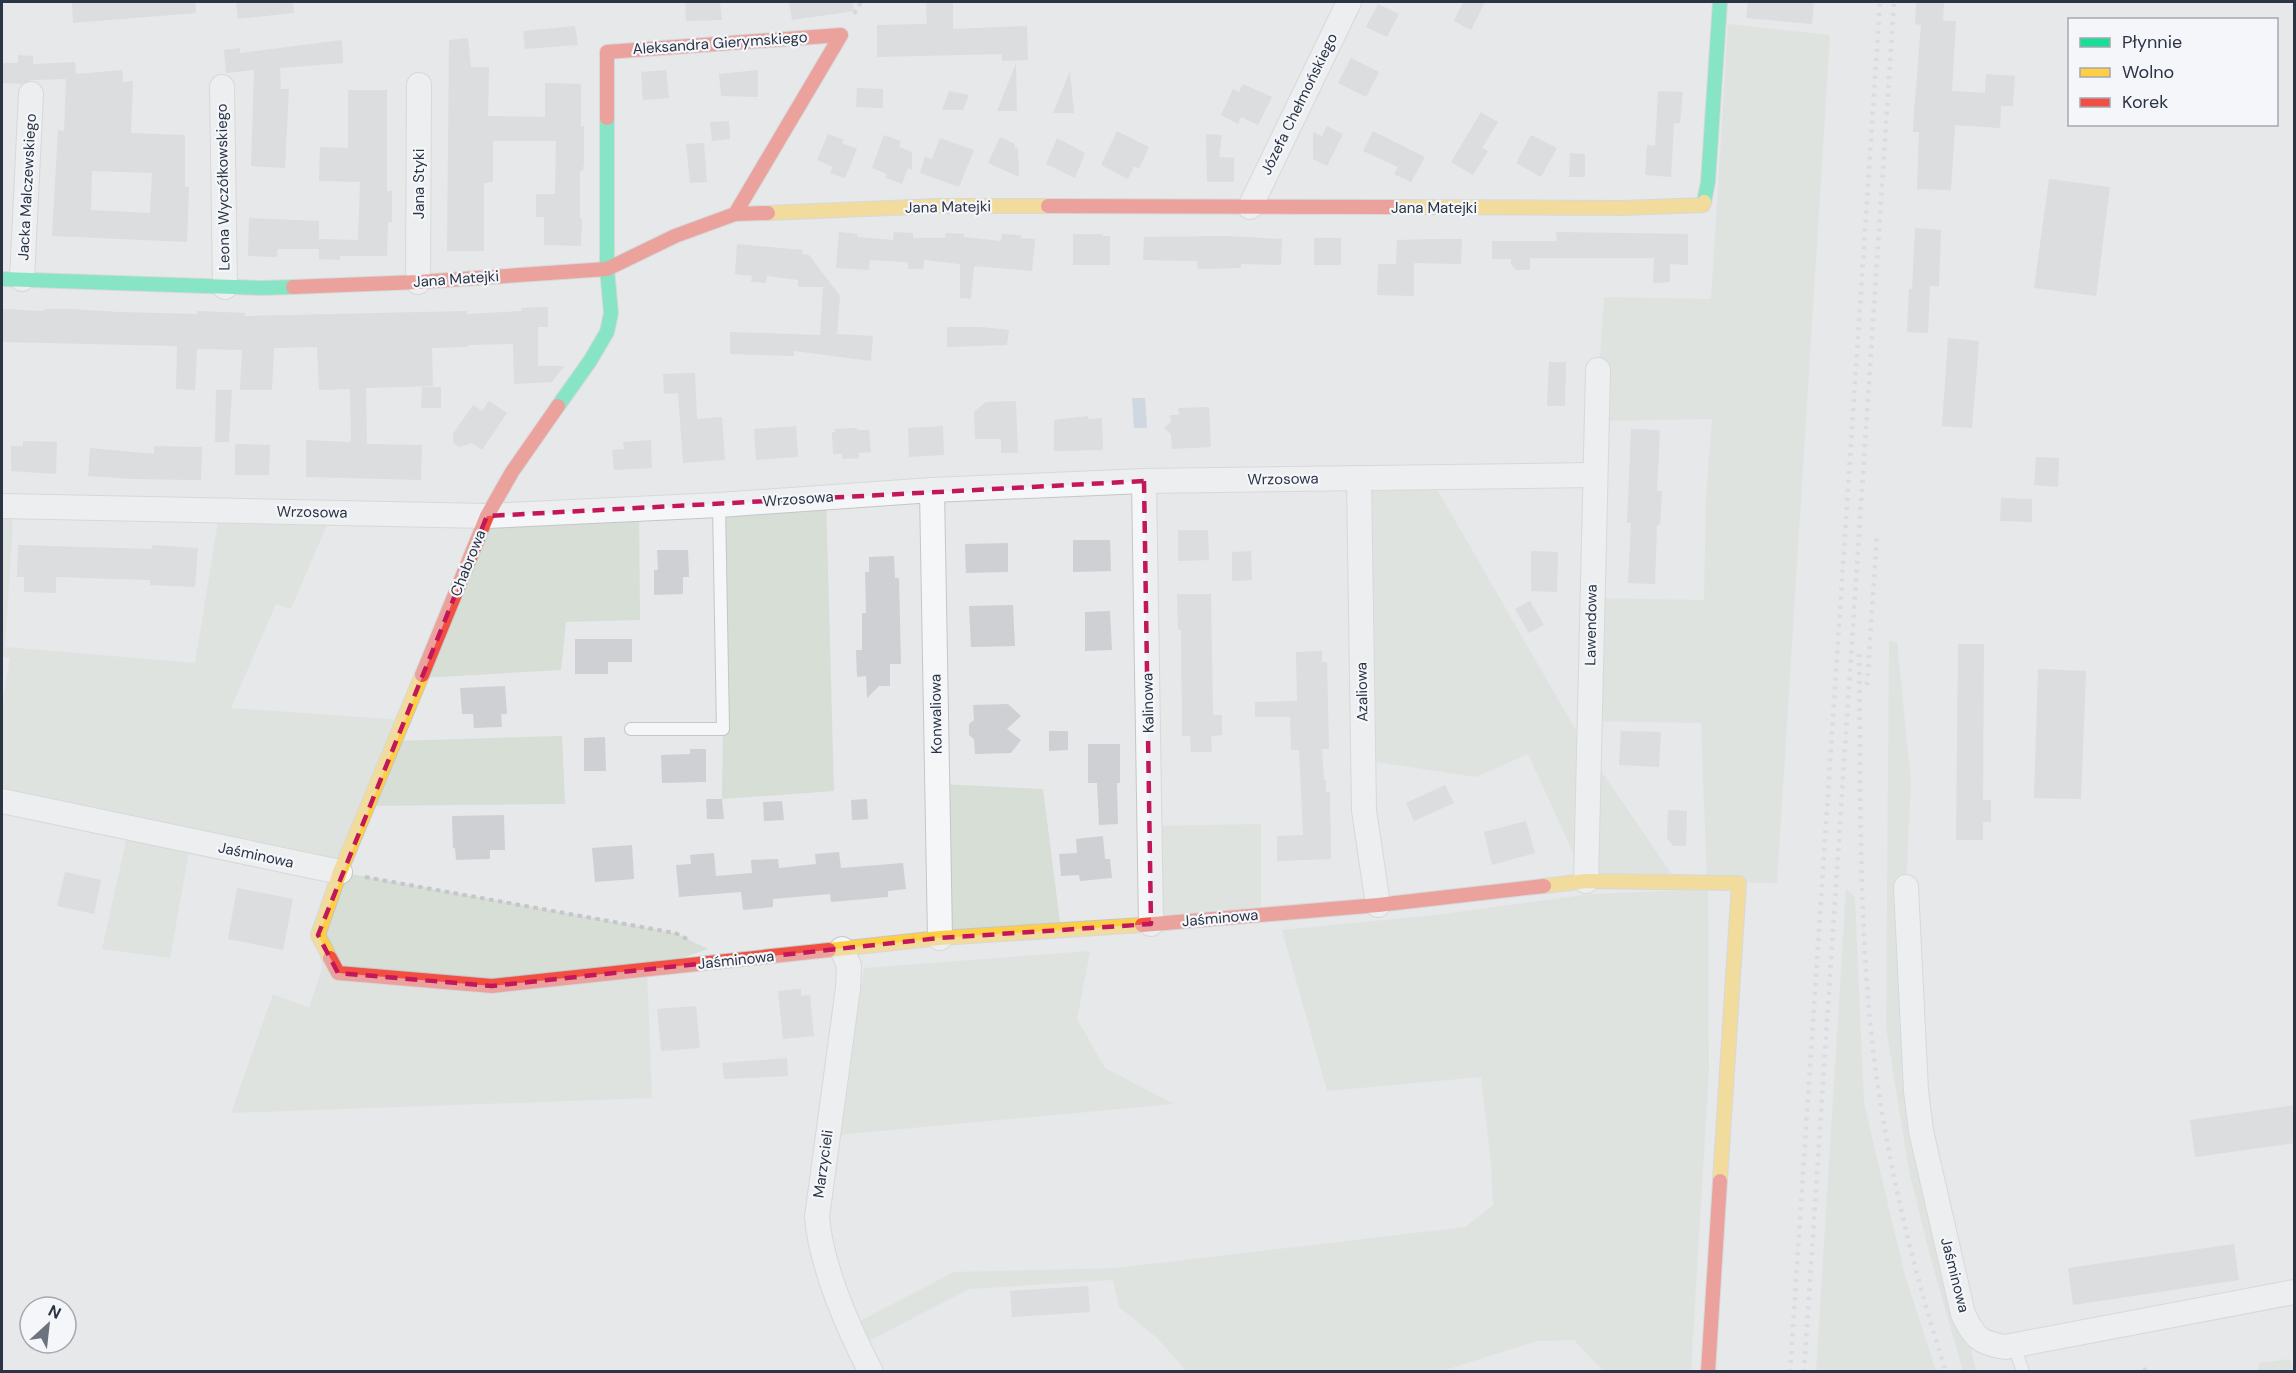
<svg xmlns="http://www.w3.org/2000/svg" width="2296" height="1373" font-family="'DM Sans',sans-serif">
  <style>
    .green { fill: #d6ded6 }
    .water { fill: #b4c4d5 }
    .building { fill: #ced0d3; fill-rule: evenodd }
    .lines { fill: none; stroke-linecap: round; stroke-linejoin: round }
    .lane-casing { stroke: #c4c6c8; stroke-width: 14 }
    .street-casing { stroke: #c4c6c8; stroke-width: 26 }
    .fast-casing { stroke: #c4c6c8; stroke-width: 16 }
    .slow-casing { stroke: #c4c6c8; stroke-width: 16 }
    .jam-casing { stroke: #c4c6c8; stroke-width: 16 }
    .path { stroke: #c5c6ca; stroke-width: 4; stroke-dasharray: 4.5 4.5; stroke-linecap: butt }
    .lane { stroke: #f5f6f7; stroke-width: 12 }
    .street { stroke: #f5f6f7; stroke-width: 24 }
    .fast { stroke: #16e098; stroke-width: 14 }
    .slow { stroke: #ffcf43; stroke-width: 14 }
    .jam { stroke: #f24e42; stroke-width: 14 }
    .rail { stroke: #cecfd2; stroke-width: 4.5; stroke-dasharray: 3 6; stroke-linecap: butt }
    .marked { fill: none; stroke: #c2185b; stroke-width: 4.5; stroke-dasharray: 12 8; stroke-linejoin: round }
    .labels { text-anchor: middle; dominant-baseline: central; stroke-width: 4.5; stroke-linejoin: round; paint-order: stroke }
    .street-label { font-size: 15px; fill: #2b3445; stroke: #f4f6f9 }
  </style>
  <rect width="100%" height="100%" fill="#e6e8ea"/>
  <g class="green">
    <path d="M1728,24L1830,35L1777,883L1707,882L1701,723L1589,721L1592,598L1704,600L1706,495L1712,419L1596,421L1604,297L1711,299Z"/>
    <path d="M1430,477L1589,753L1677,882L1586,881L1528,754L1476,777L1363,760L1359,478Z"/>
    <path d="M826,497L834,791L722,799L723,729L719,505Z"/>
    <path d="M2,506H14L5,647L195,663L220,510L332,513L291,609L276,604L231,708L403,720L395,741L562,736L565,804L368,806L340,872L675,933L708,949L647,970L652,1098L231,1113L273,994L309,1008L322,969L318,935L340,873L191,841L170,958L102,949L129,828L2,801V704L10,658L2,656Z"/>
    <path d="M639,509L640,620L566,622L561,670L420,678L487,516Z"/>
    <path d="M1889,641L1897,642L1911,782L1906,887L1921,1131L1976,1371H1963L1930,1256L1909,1171L1886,1027Z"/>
    <path d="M938,784L1043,789L1061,930L940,938Z"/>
    <path d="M1261,824V915L1151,924L1149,826Z"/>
    <path d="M1708,889L1709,1069L1691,1371H1603L1574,1340L1537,1341L1442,1371H1184L1183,1367L1156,1337L1119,1307L1113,1280L969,1289L867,1342L858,1322L954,1272L1116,1268L1465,1227L1493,1205L1491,1163L1481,1077L1327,1091L1282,930L1435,915L1591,894Z"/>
    <path d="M1846,889L1855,897L1864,1103L1904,1272L1936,1371H1816Z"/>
    <path d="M1090,951L1077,1019L1105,1068L1174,1104L837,1135L864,968Z"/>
    <path d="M2290,1359L2294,1371H2258L2259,1363Z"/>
  </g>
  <path class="water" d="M1132,398H1145L1147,428H1134Z"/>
  <g class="building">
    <path d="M109,2H195L196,13L73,23L72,3Z"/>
    <path d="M236,2H293L294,13L238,19Z"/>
    <path d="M685,2H720L722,20L686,21Z"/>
    <path d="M789,2H853L854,11L792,20Z"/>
    <path d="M926,2H953V29L1027,26L1028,60L1002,61V54L877,57V25L927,24Z"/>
    <path d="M1463,2H1485L1471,30L1454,21Z"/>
    <path d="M1748,2H1814L1812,24L1746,18Z"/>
    <path d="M1916,2H1944L1943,21H1956L1952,91L1985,93L1986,74L2015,76L2013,106H2001L2000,128L1955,125L1951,190L1917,189L1919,132H1913L1914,113L1921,25L1915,24Z"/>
    <path d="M1378,4L1399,14L1387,37L1366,27Z"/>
    <path d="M575,26L578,45L525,49L523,31Z"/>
    <path d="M468,38L471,67H489L488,116L545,117V83L581,84V126H584V162L583,171H580V218H582L581,246L544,245V217H536V194H555L556,141H493V182L484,183V251H447L449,40Z"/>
    <path d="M342,40L343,63L280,68L281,89H289L285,168L251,166L254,70L226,73L224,50L240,48V53Z"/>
    <path d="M18,55L33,56V64L75,62L76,74L122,70L123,82L133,81L131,133L185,135V187H189L187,242L52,236L58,130L64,131L66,79L31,80L22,84L2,83V63H18ZM92,171L152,173L150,213L91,210Z"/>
    <path d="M1351,58L1379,72L1366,97L1338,83Z"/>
    <path d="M1016,63L1017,111H997Z"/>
    <path d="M666,70L669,98L643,100L641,72Z"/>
    <path d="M758,70V97L721,96L719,74Z"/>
    <path d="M1070,71L1074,113H1053L1058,101Z"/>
    <path d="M1243,84L1272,97L1258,125L1241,117L1238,124L1221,115L1233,89L1239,92Z"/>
    <path d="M857,88L883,89V108L856,107Z"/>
    <path d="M348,90H387V191H392V222H388L387,256H340V260L319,259V249H278L277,257L248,256L249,218L319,221V239L358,240L360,182L319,181L320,147L348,148Z"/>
    <path d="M949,91L969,95L963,110H942Z"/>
    <path d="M1658,91L1683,92L1680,123H1674L1671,177L1645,175L1647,145L1655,146Z"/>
    <path d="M1481,112L1498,122L1482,148L1488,151L1473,175L1451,162Z"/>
    <path d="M729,121L730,139L712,141L710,122Z"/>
    <path d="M1327,126L1343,134L1327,166L1313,159V132L1322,136Z"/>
    <path d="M1117,131L1149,147L1139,169L1134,166L1128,179L1101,165Z"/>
    <path d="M1373,131L1425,157L1411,182L1394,174L1398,167L1363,151Z"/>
    <path d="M828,134L844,140L842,143L857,149L845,178L830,173L833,167L817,160Z"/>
    <path d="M1206,134L1222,135L1219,157L1234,158V182H1207Z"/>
    <path d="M884,135L901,141L899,147L912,152V170L908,168L902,184L886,178L887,174L872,168Z"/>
    <path d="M1531,135L1557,148L1541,177L1516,163Z"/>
    <path d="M1000,137L1015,144L1014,147L1018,149L1019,177L988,163Z"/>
    <path d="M940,138L974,150L959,187L920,173L925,157L932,159Z"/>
    <path d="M1057,138L1085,153L1075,178L1046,164Z"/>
    <path d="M704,143L707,182L690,183L686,144Z"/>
    <path d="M1570,153L1585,154V177H1569Z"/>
    <path d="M2049,179L2110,187L2096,296L2034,288Z"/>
    <path d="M1915,228L1941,230L1939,286H1930L1928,333L1907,332L1909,289H1912Z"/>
    <path d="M839,232L858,234L857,237L893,240L894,232L913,233V238H945L946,233L964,234V237L1001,241L1002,234L1021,235V238L1035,239L1032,271L974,266L971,299L960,298V264L924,260L923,269H908V262L870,260L869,270L836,268Z"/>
    <path d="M1556,232L1688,234V265L1670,264V282L1653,283L1654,258H1530V270H1516L1511,264V259H1492V241H1557Z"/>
    <path d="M1073,234H1103L1102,236H1110V265H1073Z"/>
    <path d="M1227,236L1282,239L1281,265L1241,264V268L1198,269L1197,261L1143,260L1144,237Z"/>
    <rect x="1314" y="238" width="27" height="27"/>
    <path d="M1436,239H1462L1461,264L1414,263V296L1377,295L1378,264H1396L1397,240Z"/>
    <path d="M737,244L803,250L802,254L809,255L840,296L837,334L873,336L871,361L794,351V356L730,354V332L820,335L823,287H798V280L767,276L766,283L751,282L752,276L735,274Z"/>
    <path d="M548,307V327H538V366H564L552,382L514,384L513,344L468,345V347L432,348L433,386L366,388L367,444L422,445L421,480L306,477V440L351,442L350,389L319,390L317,347L274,348L272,390H240L242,350L197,349L195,390L176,389L177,346L2,342V309L44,311L45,309H73L119,312L197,314V311L245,313V316L467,311V314L522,311L521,308Z"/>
    <path d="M947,327H981L1009,330L1007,345L947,347Z"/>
    <path d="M1948,338L1979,341L1972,428L1942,426Z"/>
    <path d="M1549,362H1566L1565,406H1547Z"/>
    <path d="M695,373L697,419L722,417L725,460L683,463L678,393L664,394L663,374Z"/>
    <path d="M422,387H441V408H421Z"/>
    <path d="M216,390H232L229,442H215Z"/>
    <path d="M489,401L507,413L482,450L472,443L459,447L453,442V434L473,405L482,411Z"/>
    <path d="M1016,401L1018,453H1001V439H975L974,412L986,402Z"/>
    <path d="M1209,407L1211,447L1172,449L1171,434L1164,428L1171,422L1170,415H1179L1178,408Z"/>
    <path d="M1088,416V419L1102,418L1103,450L1054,451V420Z"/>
    <path d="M796,426L798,457L756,460L754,429Z"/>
    <path d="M943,426L944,455L909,457L908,428Z"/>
    <path d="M857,428V430H869L871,452L859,453V458L842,459V454H833L832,432H835V429Z"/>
    <path d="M1631,429L1660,430L1657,491H1662L1660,525H1657L1655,584L1628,583L1631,523H1627Z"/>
    <path d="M651,440L652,468L614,470L612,450L624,449L623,442Z"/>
    <path d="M23,441L57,442L56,474L11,471V446H23Z"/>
    <path d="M235,444L270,445L269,475H235Z"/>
    <path d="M154,446L202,447L201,480L131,479L88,476L90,448L154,454Z"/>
    <path d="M2036,457L2059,458L2058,487L2034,485Z"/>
    <path d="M2001,498L2032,499V522L2000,521Z"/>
    <path d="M1178,530H1208L1209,560L1178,561Z"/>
    <path d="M1073,540H1110L1111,571L1073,572Z"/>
    <path d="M1008,543V572L966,573L965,544Z"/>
    <path d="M18,545L152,549V545L198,548L195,587L150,585V580L56,577V593L24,592V577H17Z"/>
    <path d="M657,550H688L689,577H683V594L654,595V570H658Z"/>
    <path d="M1251,551L1252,580L1232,581V552Z"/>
    <path d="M1531,551L1558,552L1557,592L1531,591Z"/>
    <path d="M894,556L895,578H899L901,664H890V686H879L867,698L866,676L857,677L856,650H862V613H866L865,572H869V557Z"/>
    <path d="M1177,594H1211L1213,715H1222V735L1211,736L1212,752H1191L1190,736H1182L1181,630H1178Z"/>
    <path d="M1530,601L1544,625L1529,633L1515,609Z"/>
    <path d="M1013,605L1015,646L971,647L969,606Z"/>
    <path d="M1110,611L1112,650L1085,651V612Z"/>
    <path d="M575,639H632V662H608V674H575Z"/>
    <path d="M1958,644H1984L1983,800H1991V822H1983V840H1956Z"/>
    <path d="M1322,651V662H1327L1329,749H1322L1324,780H1326V792H1330L1331,859L1277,861V836L1303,835L1299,750H1291L1290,717H1255V702L1297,701L1296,652Z"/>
    <path d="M2038,669L2086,671L2081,799L2034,798Z"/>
    <path d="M505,686L507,714H501L502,727L474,728L473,714H462L460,688Z"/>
    <path d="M1008,704L1021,716L1007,729L1021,740L1011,753L975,754L974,739L969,735V724L974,720L973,705Z"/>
    <path d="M1049,731H1068V750L1049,751Z"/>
    <path d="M1621,731L1661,732L1659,767L1619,765Z"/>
    <path d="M605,737L606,771H584V738Z"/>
    <path d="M1088,744H1120V783H1117L1118,824L1099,825L1097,783H1088Z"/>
    <path d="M690,749H706V782L662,783L661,755L690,754Z"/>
    <path d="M1445,785L1454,803L1414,821L1406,803Z"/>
    <path d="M706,799H722L724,819H707Z"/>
    <path d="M867,799L868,819L852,820L851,800Z"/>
    <path d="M782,801L784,820L764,821L763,802Z"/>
    <path d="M1668,810L1687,811L1686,846H1673L1667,838Z"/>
    <path d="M504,815L505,850H490V859L456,860L455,848H453L452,816Z"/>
    <path d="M1526,821L1535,853L1492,865L1484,832Z"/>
    <path d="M1103,836L1105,859H1110L1112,878L1080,881L1079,875L1061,876L1059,854L1077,853L1076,839Z"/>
    <path d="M632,845L634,879L595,882L592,848Z"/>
    <path d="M839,852L841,868L903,863L906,889L888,891V897L831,902L830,894L773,899V907L743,910L741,892L679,897L676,865L691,864L690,855L714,853L716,876L752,873L751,860L778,859L779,868L816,864L815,854Z"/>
    <path d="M65,872L101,880L94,914L57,906Z"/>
    <path d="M237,888L293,899L283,950L228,939Z"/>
    <path d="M801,989V996L810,995L814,1036L783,1039L778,991Z"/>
    <path d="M696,1006L700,1048L661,1051L657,1009Z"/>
    <path d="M787,1058L788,1076L724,1079L722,1063Z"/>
    <path d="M2295,1105V1143L2195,1157L2190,1120Z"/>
    <path d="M2234,1244L2239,1280L2073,1305L2068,1268Z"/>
    <path d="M1088,1286L1090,1312L1012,1317L1010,1291Z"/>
  </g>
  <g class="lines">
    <g class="lane-casing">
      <g id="lane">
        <path d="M631,729H723L719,505"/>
        <path d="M2014,1345L2023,1372"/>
      </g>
    </g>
    <g class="street-casing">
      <g id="street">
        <path d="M222,87L225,287"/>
        <path d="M1250,207L1349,2"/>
        <path d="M22,279L31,94"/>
        <path d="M418,282L419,85"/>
        <path d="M1359,478L1364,810L1378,905"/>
        <path d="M1144,481L1151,924"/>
        <path d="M932,490L940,938"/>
        <path d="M2,506L487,516L719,505L932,490L1144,481L1594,475"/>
        <path d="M2,801L340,872"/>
        <path d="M1586,881L1598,370"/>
        <path d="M1906,887L1916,1091L1921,1131L1963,1314C1974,1337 1979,1343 2005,1347L2294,1292"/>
        <path d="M842,949L849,966L848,988L817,1217C821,1266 848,1328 871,1372"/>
      </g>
    </g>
    <g class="fast-casing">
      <g id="fast">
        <path d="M1704,202L1708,182L1720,2"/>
        <path d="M2,279L261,288L293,287"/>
        <path d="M558,406L590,361L607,332L611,313L607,269V118"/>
      </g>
    </g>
    <g class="slow-casing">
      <g id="slow">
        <path d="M1393,207L1623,208L1703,205L1704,202"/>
        <path d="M768,213L938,206H1048"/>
        <path d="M1544,886L1586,881L1739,883L1720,1181"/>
        <path d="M829,950L940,938L1142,925"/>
        <path d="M330,958L318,935L340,872L422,675"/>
      </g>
    </g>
    <g class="jam-casing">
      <g id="jam">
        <path d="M607,118V52L841,35L735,214"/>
        <path d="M1048,206L1393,207"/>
        <path d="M293,287L418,282L607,269L675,236L735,214L768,213"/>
        <path d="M422,675L487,516L512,472L558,406"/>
        <path d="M1142,925L1378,905L1544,886"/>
        <path d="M330,958L338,973L492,986L829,950"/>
        <path d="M1708,1372L1720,1181"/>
      </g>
    </g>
    <g class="path">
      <path d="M854,14L861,2"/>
      <path d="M365,877L675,933L687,939"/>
      <path d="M2144,1368L2146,1372"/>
    </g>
    <use href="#lane" class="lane"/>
    <use href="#street" class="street"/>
    <use href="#fast" class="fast"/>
    <use href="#slow" class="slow"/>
    <use href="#jam" class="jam"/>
    <g class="rail">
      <path d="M1859,654C1861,785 1858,918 1873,1049C1886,1159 1912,1266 1946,1372"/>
      <path d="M1867,685L1877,535"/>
      <path d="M1790,1372L1880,2"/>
      <path d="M1804,1372L1894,2"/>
    </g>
  </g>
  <path d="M0 0H2296V1373H0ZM1144,481L1151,924L940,938L492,986L338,973L318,935L487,516Z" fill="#e6e8ea" fill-opacity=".55" fill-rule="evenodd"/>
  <path class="marked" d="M1144,481L1151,924L940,938L492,986L338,973L318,935L487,516Z"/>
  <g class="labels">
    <g class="street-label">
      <text transform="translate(720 43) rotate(-4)">Aleksandra Gierymskiego</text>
      <text transform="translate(1299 104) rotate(-64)">Józefa Chełmońskiego</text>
      <text transform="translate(419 184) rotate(-90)">Jana Styki</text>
      <text transform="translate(27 187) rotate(-87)">Jacka Malczewskiego</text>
      <text transform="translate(223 187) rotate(-91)">Leona Wyczółkowskiego</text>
      <text transform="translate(948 207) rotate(-1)">Jana Matejki</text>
      <text x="1434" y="208">Jana Matejki</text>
      <text transform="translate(456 279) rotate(-4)">Jana Matejki</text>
      <text transform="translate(1283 479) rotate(-1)">Wrzosowa</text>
      <text transform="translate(798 499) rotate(-4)">Wrzosowa</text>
      <text transform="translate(312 512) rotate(1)">Wrzosowa</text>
      <text transform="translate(468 563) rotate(-68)">Chabrowa</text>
      <text transform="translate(1591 625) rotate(-89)">Lawendowa</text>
      <text transform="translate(1362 692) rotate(-91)">Azaliowa</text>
      <text transform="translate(1148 703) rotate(-91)">Kalinowa</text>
      <text transform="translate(936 714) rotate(-91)">Konwaliowa</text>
      <text transform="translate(256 855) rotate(12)">Jaśminowa</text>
      <text transform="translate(1220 918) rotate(-5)">Jaśminowa</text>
      <text transform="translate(736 960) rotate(-6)">Jaśminowa</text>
      <text transform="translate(823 1164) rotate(-82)">Marzycieli</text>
      <text transform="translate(1955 1275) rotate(76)">Jaśminowa</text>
    </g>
  </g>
  <rect width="2296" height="1373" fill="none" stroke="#2b3445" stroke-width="6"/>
  <rect x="2068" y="18" width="210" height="108" fill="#f4f6f9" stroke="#a4a8b1" stroke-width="1.5"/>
  <rect x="2080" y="38" width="30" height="9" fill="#16e098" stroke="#a4a8b1" stroke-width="1.5"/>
  <text x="2122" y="48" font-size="18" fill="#2b3445">Płynnie</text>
  <rect x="2080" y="68" width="30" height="9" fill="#ffcf43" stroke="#a4a8b1" stroke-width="1.5"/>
  <text x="2122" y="78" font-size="18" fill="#2b3445">Wolno</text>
  <rect x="2080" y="98" width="30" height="9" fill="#f24e42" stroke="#a4a8b1" stroke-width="1.5"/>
  <text x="2122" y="108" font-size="18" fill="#2b3445">Korek</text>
  <g transform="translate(48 1325) rotate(27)"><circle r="28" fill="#f4f6f9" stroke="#a4a8b1" stroke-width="1.5"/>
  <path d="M0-4.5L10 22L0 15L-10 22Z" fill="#6c737f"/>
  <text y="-9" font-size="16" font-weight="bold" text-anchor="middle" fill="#2b3445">N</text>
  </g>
</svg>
